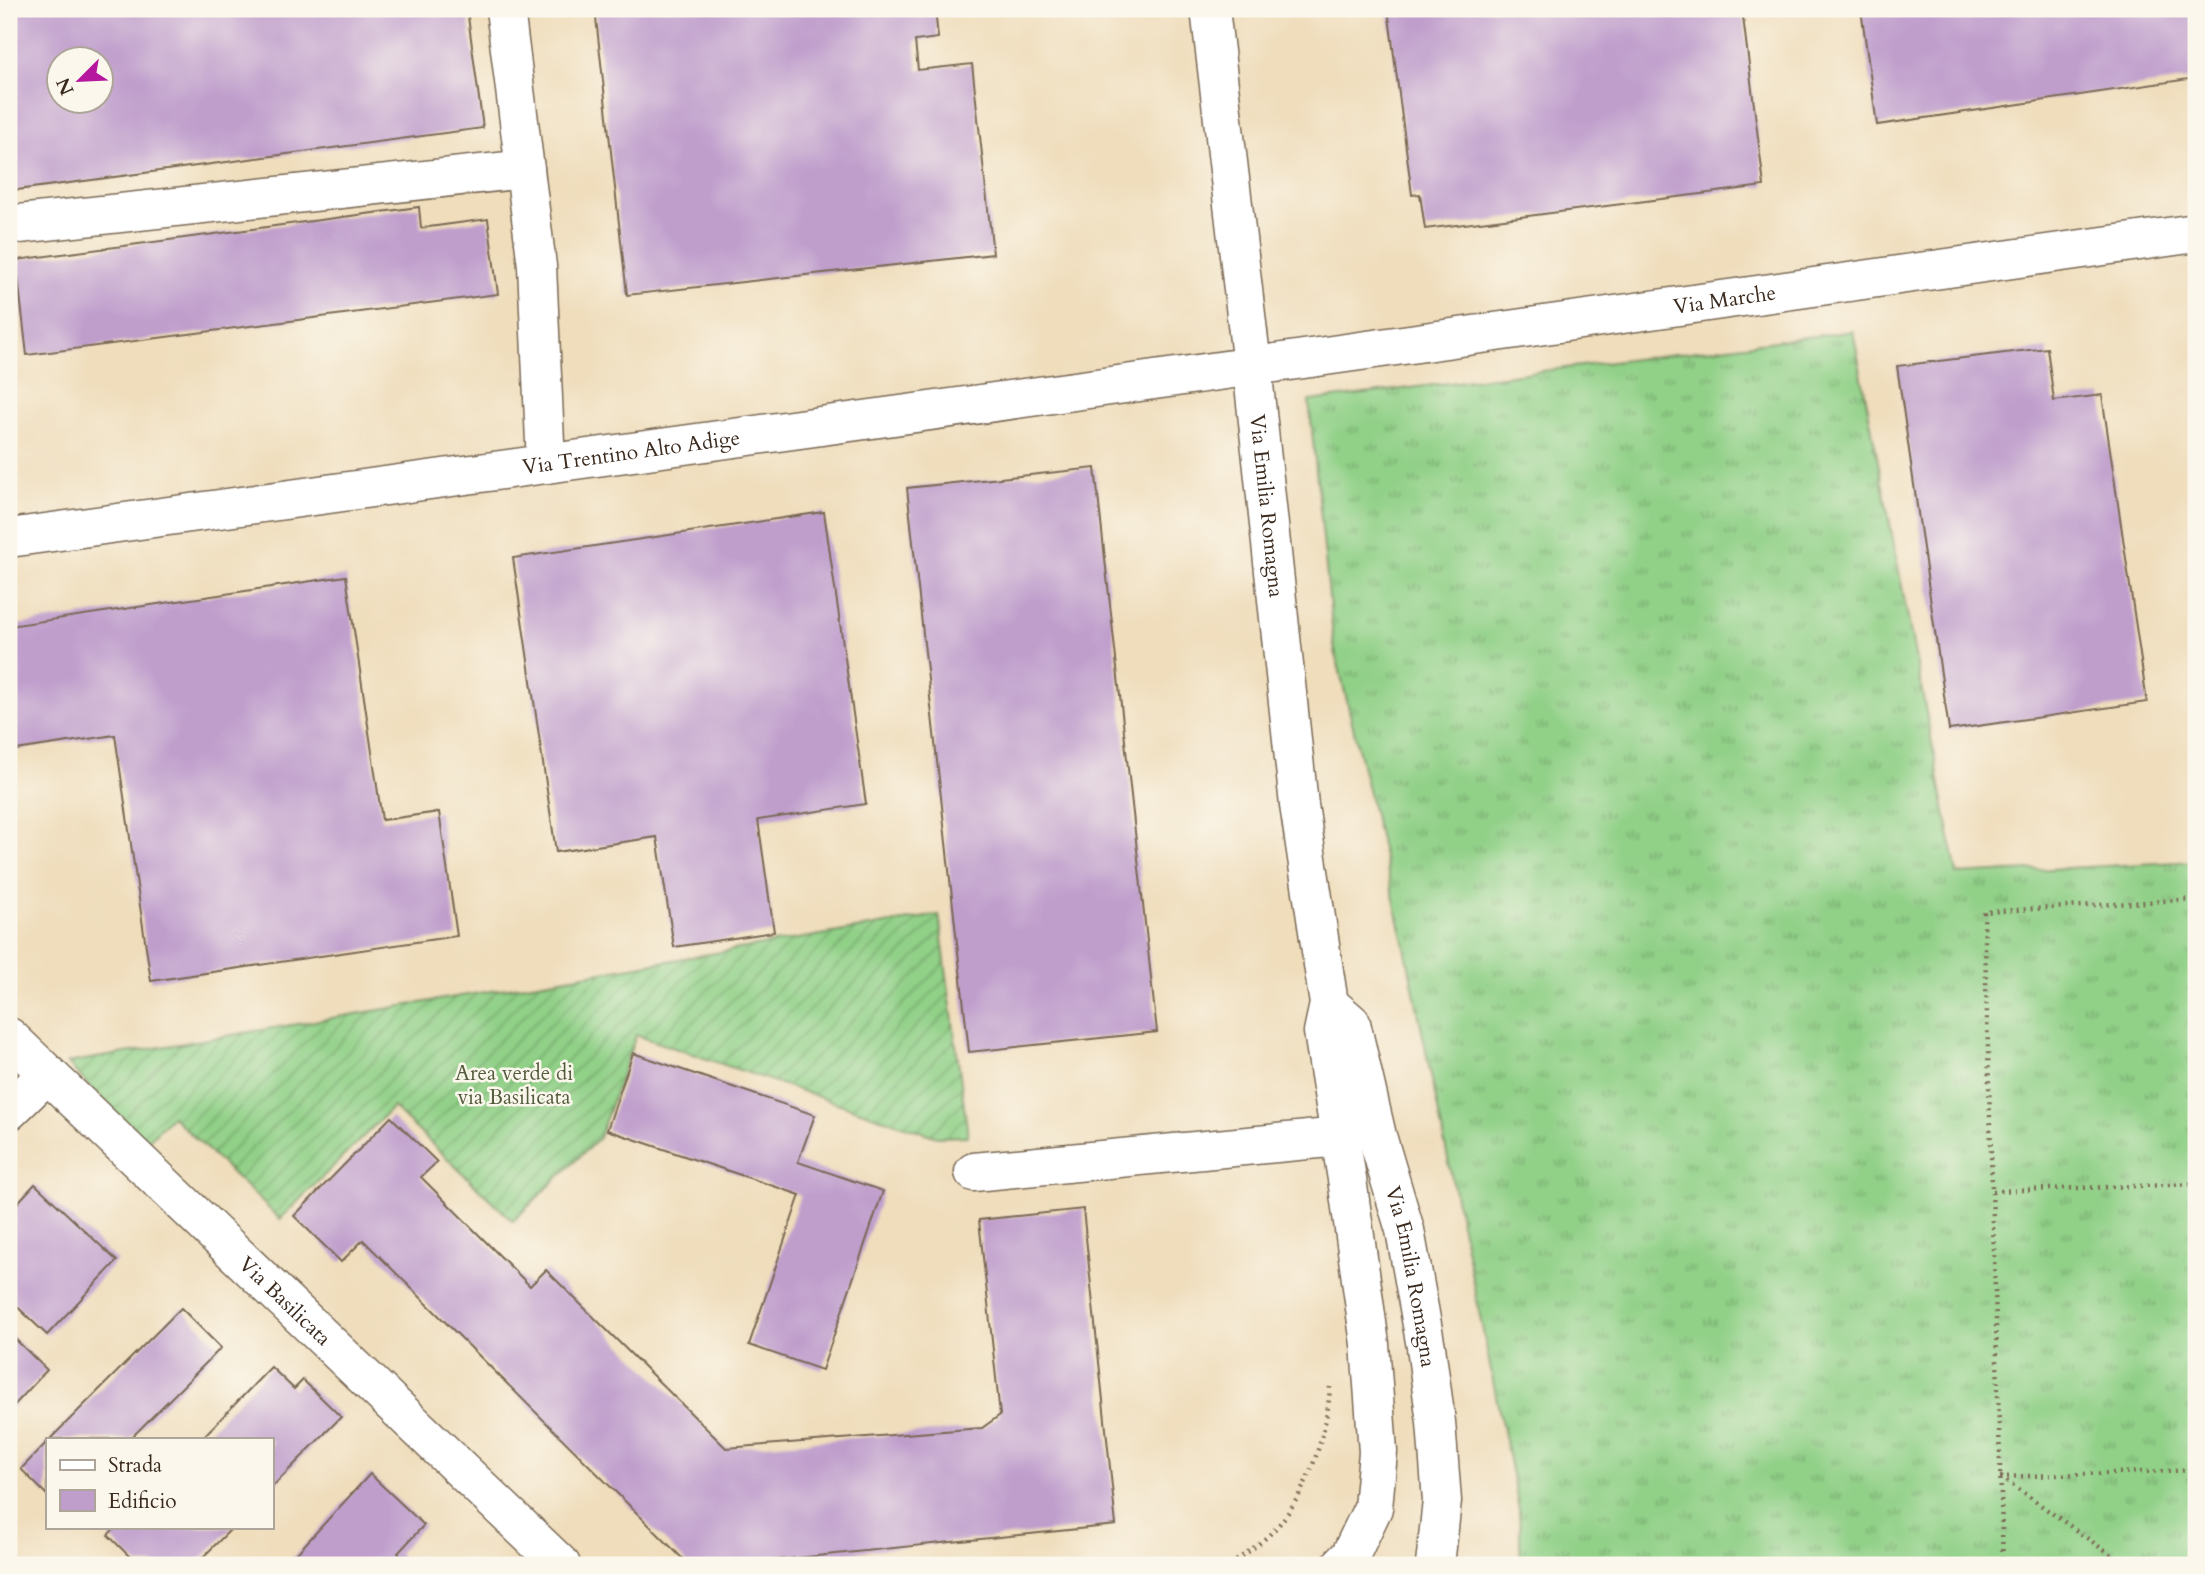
<svg xmlns="http://www.w3.org/2000/svg" width="2205" height="1574" font-family="Cardo,serif">
  <style>
    .grass { fill: url(#grass-tufts); stroke: #667d52; stroke-width: 2 }
    .garden { fill: url(#garden-furrows); stroke: #667d52; stroke-width: 2 }
    .building { fill: #bf9ecc; fill-rule: evenodd }
    .lines { fill: none; stroke-linecap: round; stroke-linejoin: round }
    .minor-casing { stroke: #7a6955; stroke-width: 41 }
    .path { stroke: #7a6955; stroke-width: 4.5; stroke-dasharray: 2 5; stroke-linecap: butt }
    .minor { stroke: #fff; stroke-width: 38 }
    .labels { text-anchor: middle; dominant-baseline: central; stroke-width: 5; stroke-linejoin: round; paint-order: stroke }
    .street-label { font-size: 21px; fill: #3b2a1e; stroke: #fbf7ec }
    .park-label { font-size: 21px; fill: #545c3e; stroke: #fbf7ec }
  </style>
  <defs>
    <pattern id="grass-tufts" width="24" height="20" patternUnits="userSpaceOnUse" patternTransform="scale(1.75)"><rect width="24" height="20" fill="#90d087"/><path d="M3 7l-1-3M5 7V3M7 7l1-3M15 17l-1-3M17 17v-4M19 17l1-3" fill="none" stroke="#77a96e"/></pattern>
    <pattern id="garden-furrows" width="10" height="10" patternUnits="userSpaceOnUse" patternTransform="scale(1.75)"><rect width="10" height="10" fill="#90d087"/><path d="M-1 1l2-2M0 10L10 0M9 11l2-2" fill="none" stroke="#77a96e"/></pattern>
  </defs>
  <rect width="100%" height="100%" fill="#fbf7ec"/>
  <filter id="ink" filterUnits="userSpaceOnUse"><feTurbulence type="fractalNoise" baseFrequency=".0143" numOctaves="2"/><feDisplacementMap in="SourceGraphic" scale="14" xChannelSelector="R" yChannelSelector="G"/><feConvolveMatrix kernelMatrix="1 2 1 2 8 2 1 2 1" color-interpolation-filters="sRGB"/></filter>
  <filter id="wash" filterUnits="userSpaceOnUse"><feTurbulence type="fractalNoise" baseFrequency=".00686" numOctaves="4" result="noise"/><feDisplacementMap in="SourceGraphic" scale="28" xChannelSelector="R" yChannelSelector="G"/><feGaussianBlur stdDeviation="1.57" result="paint"/><feColorMatrix in="noise" values="0 0 0 0 0 0 0 0 0 0 0 0 0 0 0 0 0 1.4 0 .05"/><feComposite in="paint" operator="in"/></filter>
  <g filter="url(#wash)">
    <rect width="100%" height="100%" fill="#efddbb"/>
    <path class="grass" d="M1853,331L1957,874L2196,861V1565H1521L1519,1509L1404,942L1334,646L1309,401Z"/>
    <path class="garden" d="M939,915L968,1136L937,1137L636,1035L599,1138L513,1221L393,1107L280,1219L172,1116L145,1144L67,1063Z"/>
    <g id="blocks">
      <g class="building">
        <path d="M9,9H467L483,128L9,191ZM60,60H102V102H60Z"/>
        <path d="M595,9H935L938,38L915,41L918,70L972,64L993,254L627,295Z"/>
        <path d="M1388,9H1742L1764,186L1425,229L1420,194L1412,195Z"/>
        <path d="M1861,9H2196V78L1877,125Z"/>
        <path d="M419,207L421,228L488,219L498,294L27,355L16,260Z"/>
        <path d="M2047,348L2054,401L2102,395L2147,702L1949,730L1897,366Z"/>
        <path d="M1095,468L1157,1032L969,1052L907,488Z"/>
        <path d="M824,512L866,804L758,820L774,932L674,947L657,837L556,852L513,558Z"/>
        <path d="M346,576L382,820L439,812L457,936L151,981L115,735L9,751V626Z"/>
        <path d="M633,1053L815,1115L798,1162L883,1191L822,1370L749,1345L800,1195L607,1130Z"/>
        <path d="M391,1117L437,1162L421,1177L530,1286L546,1270L726,1448L982,1428L1000,1415L979,1220L1083,1209L1116,1525L729,1565H689L363,1240L341,1262L294,1216Z"/>
        <path d="M35,1184L117,1261L47,1335L9,1299V1212Z"/>
        <path d="M181,1308L221,1348L130,1439H50Z"/>
        <path d="M9,1333L47,1370L9,1411Z"/>
        <path d="M271,1367L294,1389L303,1380L341,1417L271,1488V1439H201Z"/>
        <path d="M47,1442V1495L21,1469Z"/>
        <path d="M370,1474L424,1525L398,1553L410,1565H286Z"/>
        <path d="M116,1527H233L195,1565H138L108,1535Z"/>
      </g>
    </g>
  </g>
  <g filter="url(#ink)">
    <use href="#blocks" fill-opacity="0" stroke="#7a6955" stroke-width="2"/>
    <g class="lines">
      <g class="minor-casing">
        <g id="minor">
          <path d="M505,9L537,266L546,464"/>
          <path id="s1" d="M1210,9L1252,366L1299,805L1329,1004L1323,1032L1347,1179L1370,1344L1378,1452L1373,1508L1350,1556L1341,1565"/>
          <path d="M9,222L19,224L525,169"/>
          <path id="s2" d="M9,538L1176,377L2196,233"/>
          <path id="s3" d="M1329,1004L1351,1023L1377,1136L1405,1230L1426,1347L1436,1422L1442,1501L1435,1565"/>
          <path id="s4" d="M9,1037L561,1565"/>
          <path d="M9,1111L47,1074"/>
          <path d="M974,1172L1340,1137"/>
        </g>
      </g>
      <g class="path">
        <path d="M1993,1191L2196,1184"/>
        <path d="M2000,1477L2196,1470"/>
        <path d="M2001,1477L2125,1565"/>
        <path d="M1231,1565C1243,1555 1257,1546 1269,1535C1306,1500 1327,1436 1330,1387"/>
        <path d="M2003,1565L1984,912L2196,899"/>
      </g>
      <use href="#minor" class="minor"/>
    </g>
  </g>
  <g class="labels">
    <g class="street-label">
      <text stroke="none"><textPath href="#s2" startOffset="1732">Via Marche</textPath></text>
      <text stroke="none"><textPath href="#s2" startOffset="628">Via Trentino Alto Adige</textPath></text>
      <text stroke="none"><textPath href="#s1" startOffset="500">Via Emilia Romagna</textPath></text>
      <text stroke="none"><textPath href="#s3" startOffset="290">Via Emilia Romagna</textPath></text>
      <text stroke="none"><textPath href="#s4" startOffset="382">Via Basilicata</textPath></text>
    </g>
    <g class="park-label">
      <text x="514" y="1073">Area verde di<tspan x="514" dy="24">via Basilicata</tspan></text>
    </g>
  </g>
  <rect width="2205" height="1574" fill="none" stroke="#fbf7ec" stroke-width="35"/>
  <rect x="46" y="1438" width="228" height="91" fill="#fbf7ec" stroke="#aea59a" stroke-width="2"/>
  <rect x="60" y="1460" width="35" height="10" fill="#ffffff" stroke="#aea59a" stroke-width="2"/>
  <text x="108" y="1472" font-size="21" fill="#3b2a1e">Strada</text>
  <rect x="60" y="1490" width="35" height="21" fill="#bf9ecc" stroke="#aea59a" stroke-width="2"/>
  <text x="108" y="1508" font-size="21" fill="#3b2a1e">Edificio</text>
  <g transform="translate(80 80) rotate(246)"><circle r="33" fill="#fbf7ec" stroke="#aea59a" stroke-width="2"/>
  <path d="M0-5L12 26L0 18L-12 26Z" fill="#b5179e"/>
  <text y="-10" font-size="19" font-weight="bold" text-anchor="middle" fill="#3b2a1e">N</text>
  </g>
</svg>
